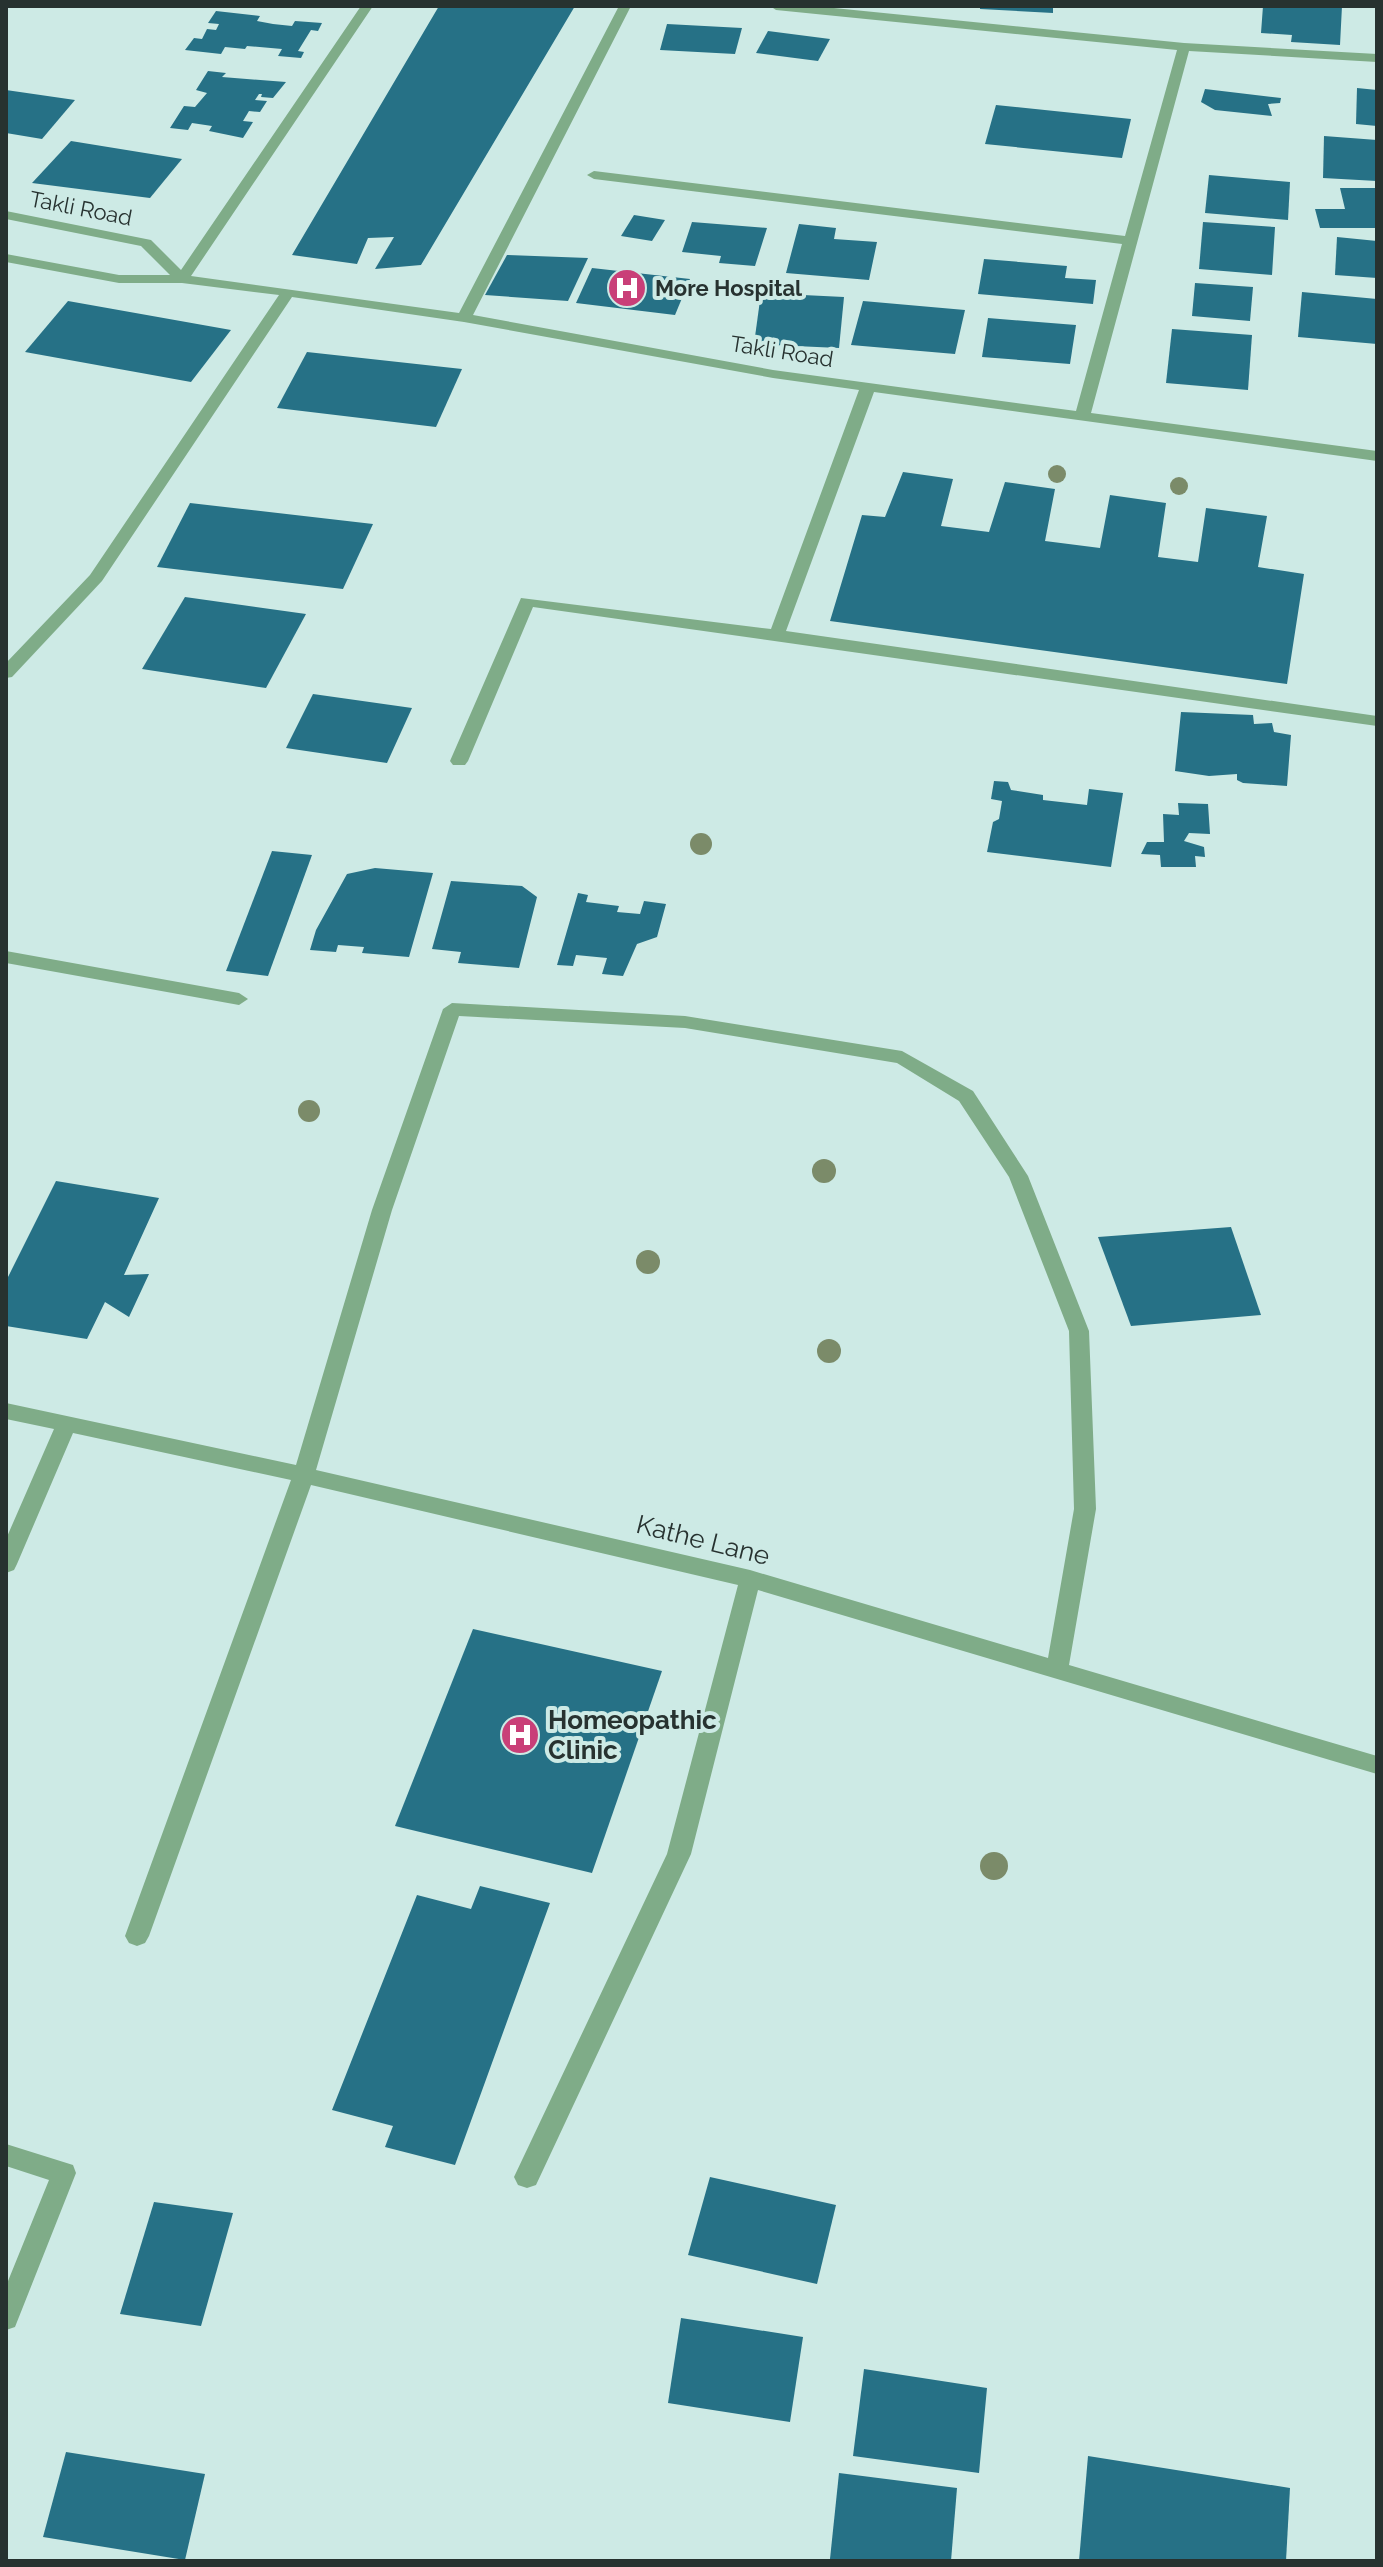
<svg xmlns="http://www.w3.org/2000/svg" width="1383" height="2567" font-family="Raleway,sans-serif">
  <style>
    .building { fill: #267186 }
    .lines { fill: none; stroke-linecap: round; stroke-linejoin: round }
    .minor { fill: #7fac88; fill-rule: evenodd }
    .tree { fill: #7b8b69 }
    .labels { text-anchor: middle; dominant-baseline: central; stroke-width: 8; stroke-linejoin: round; paint-order: stroke }
    .far-street-label { font-size: 22px; fill: #273230; stroke: #cdeae5 }
    .far-poi-label { font-size: 22px; font-weight: bold; fill: #273230; stroke: #cdeae5; text-anchor: start }
    .street-label { font-size: 26px; fill: #273230; stroke: #cdeae5 }
    .poi-label { font-size: 26px; font-weight: bold; fill: #273230; stroke: #cdeae5; text-anchor: start }
  </style>
  <rect width="100%" height="100%" fill="#cdeae5"/>
  <g class="building">
    <path d="M439,6H575L421,265L375,269L394,237L368,238L357,264L292,255Z"/>
    <path d="M980,6H1053V13L980,9Z"/>
    <path d="M1263,6H1342L1340,45L1291,42L1292,35L1261,33Z"/>
    <path d="M216,11L260,16L257,21L273,24L292,26L295,21L322,23L318,31L311,30L298,51L304,52L301,58L278,56L282,49L247,46L245,49L225,47L221,54L185,50L194,38L202,39L207,29L216,30L219,24L208,23Z"/>
    <path d="M667,24L742,28L735,54L660,50Z"/>
    <path d="M768,31L830,39L818,61L756,53Z"/>
    <path d="M208,71L226,73L222,77L286,82L273,98L261,97L262,94H259L255,100L267,101L260,112L249,111L243,121L253,122L243,138L209,131L212,126L192,123L188,130L170,128L184,106L195,107L207,93L196,90Z"/>
    <path d="M1357,88L1377,90V126L1356,124Z"/>
    <path d="M1205,89L1281,98L1280,103L1268,104L1272,116L1215,110L1201,102Z"/>
    <path d="M6,90L75,100L42,139L6,133Z"/>
    <path d="M996,105L1131,119L1122,158L985,144Z"/>
    <path d="M1324,136L1377,140V181L1323,178Z"/>
    <path d="M71,141L182,159L150,198L32,183Z"/>
    <path d="M1209,175L1290,182L1288,220L1205,213Z"/>
    <path d="M1340,188H1377V228H1320L1315,209H1345Z"/>
    <path d="M634,215L665,220L652,241L621,236Z"/>
    <path d="M692,222L767,228L755,266L719,263L721,256L682,252Z"/>
    <path d="M1203,222L1275,227L1272,275L1199,269Z"/>
    <path d="M799,224L836,228L834,239L877,242L869,280L786,273Z"/>
    <path d="M1337,237L1377,241V278L1335,275Z"/>
    <path d="M507,255L588,258L568,301L485,295Z"/>
    <path d="M984,259L1067,266L1065,278L1096,280L1093,304L978,294Z"/>
    <path d="M592,268L690,279L675,315L576,303Z"/>
    <path d="M1195,283L1253,287L1250,321L1192,316Z"/>
    <path d="M1302,292L1377,299V344L1298,337Z"/>
    <path d="M761,293L844,297L839,348L754,344Z"/>
    <path d="M68,301L231,330L191,382L25,352Z"/>
    <path d="M863,301L965,310L955,354L851,345Z"/>
    <path d="M988,318L1076,325L1070,364L982,357Z"/>
    <path d="M1172,329L1252,335L1248,390L1166,383Z"/>
    <path d="M307,352L462,369L436,427L277,408Z"/>
    <path d="M903,472L953,479L941,526L989,532L1005,482L1055,489L1045,541L1100,548L1110,495L1166,503L1158,557L1198,562L1206,508L1267,516L1258,567L1304,574L1287,684L830,621L862,515L885,517Z"/>
    <path d="M190,503L373,524L343,589L157,567Z"/>
    <path d="M185,597L306,614L266,688L142,669Z"/>
    <path d="M313,694L412,708L387,763L286,748Z"/>
    <path d="M1181,712L1253,715L1254,724L1272,723L1274,732L1291,735L1287,786L1243,783L1237,780V774L1209,776L1175,771Z"/>
    <path d="M994,781L1008,782L1011,790L1043,795V800L1087,805L1089,789L1123,793L1111,867L987,852L993,822L999,819L1002,801L991,799Z"/>
    <path d="M1178,803L1208,804L1210,834L1189,833L1184,841L1204,847L1205,857L1195,856L1196,867H1161L1160,855L1141,854L1147,842H1164L1163,814L1179,815Z"/>
    <path d="M272,851L312,855L268,976L226,971Z"/>
    <path d="M375,868L433,873L409,957L362,953L364,947L338,945L336,952L310,950L316,930L347,874Z"/>
    <path d="M451,881L522,886L537,897L519,968L458,963L461,952L432,949Z"/>
    <path d="M578,893L588,895L586,902L619,906L617,912L640,914L644,901L666,904L657,937L637,944L623,976L602,974L607,958L576,955L573,966L557,965Z"/>
    <path d="M56,1181L159,1198L124,1275L149,1274L129,1317L105,1302L87,1339L6,1326V1281Z"/>
    <path d="M1231,1227L1261,1315L1131,1326L1098,1237Z"/>
    <path d="M473,1629L662,1671L592,1873L395,1826Z"/>
    <path d="M480,1886L550,1903L455,2165L385,2147L393,2126L332,2110L417,1895L471,1909Z"/>
    <path d="M710,2177L836,2205L817,2284L688,2255Z"/>
    <path d="M154,2202L233,2213L201,2326L120,2314Z"/>
    <path d="M681,2318L803,2337L790,2422L668,2403Z"/>
    <path d="M864,2369L987,2388L979,2473L853,2456Z"/>
    <path d="M66,2452L205,2474L185,2560L43,2537Z"/>
    <path d="M1088,2456L1290,2488L1286,2561H1079Z"/>
    <path d="M839,2473L957,2488L951,2561L830,2559Z"/>
  </g>
  <g class="lines">
    <g class="minor">
      <path d="M361,6H373L191,276L459,313L619,6H631L473,315L773,370L1076,411L1122,244L594,179L587,175L594,171L1125,236L1177,50L776,10L770,6H814L1184,43L1377,54V62L1189,51L1091,413L1377,451V461L874,392L786,631L1377,716V726L533,607L468,761L465,765H453L450,761L521,598L771,629L859,390L773,378L464,322L292,297L102,581L12,677L6,678V663L90,575L279,295L182,283H119L6,262V254L119,275H170L141,246L6,219V211L151,240L181,270Z"/>
      <path d="M6,951L239,993L248,999L239,1005L6,963Z"/>
      <path d="M452,1003L685,1016L902,1051L973,1091L1028,1176L1089,1331L1096,1509L1069,1665L1377,1756V1774L758,1590L691,1854L536,2185L527,2188L518,2185L514,2177L667,1854L738,1585L311,1485L149,1936L145,1943L137,1946L129,1943L125,1936L291,1480L73,1433L17,1564L14,1570L6,1573V1539L54,1429L6,1419V1403L296,1465L372,1210L443,1009ZM459,1016L685,1028L897,1063L959,1101L1009,1177L1069,1331L1074,1509L1048,1658L750,1570L316,1470L392,1210Z"/>
      <path d="M6,2144L73,2165L76,2173L15,2327L6,2330V2286L49,2180L6,2166Z"/>
    </g>
  </g>
  <g class="tree">
    <circle cx="1057" cy="474" r="9"/>
    <circle cx="1179" cy="486" r="9"/>
    <circle cx="701" cy="844" r="11"/>
    <circle cx="309" cy="1111" r="11"/>
    <circle cx="824" cy="1171" r="12"/>
    <circle cx="648" cy="1262" r="12"/>
    <circle cx="829" cy="1351" r="12"/>
    <circle cx="994" cy="1866" r="14"/>
  </g>
  <defs>
    <g id="hospital-disc" transform="scale(2)"><circle r="9.5" fill="#c93f78" stroke="#cdeae5"/><path d="M-5-5h3v3.5h4V-5h3V5h-3V1.5h-4V5h-3Z" fill="#fff"/></g>
  </defs>
  <g fill-rule="evenodd">
    <use href="#hospital-disc" x="627" y="288"/>
    <use href="#hospital-disc" x="520" y="1735"/>
  </g>
  <g class="labels">
    <g class="far-street-label">
      <text transform="translate(81 208) rotate(11)">Takli Road</text>
      <text transform="translate(782 351) rotate(9)">Takli Road</text>
    </g>
    <g class="far-poi-label">
      <text x="655" y="288">More Hospital</text>
    </g>
    <g class="street-label">
      <text transform="translate(703 1540) rotate(14)">Kathe Lane</text>
    </g>
    <g class="poi-label">
      <text x="548" y="1720">Homeopathic<tspan x="548" dy="30">Clinic</tspan></text>
    </g>
  </g>
  <rect width="1383" height="2567" fill="none" stroke="#273230" stroke-width="16"/>
</svg>
